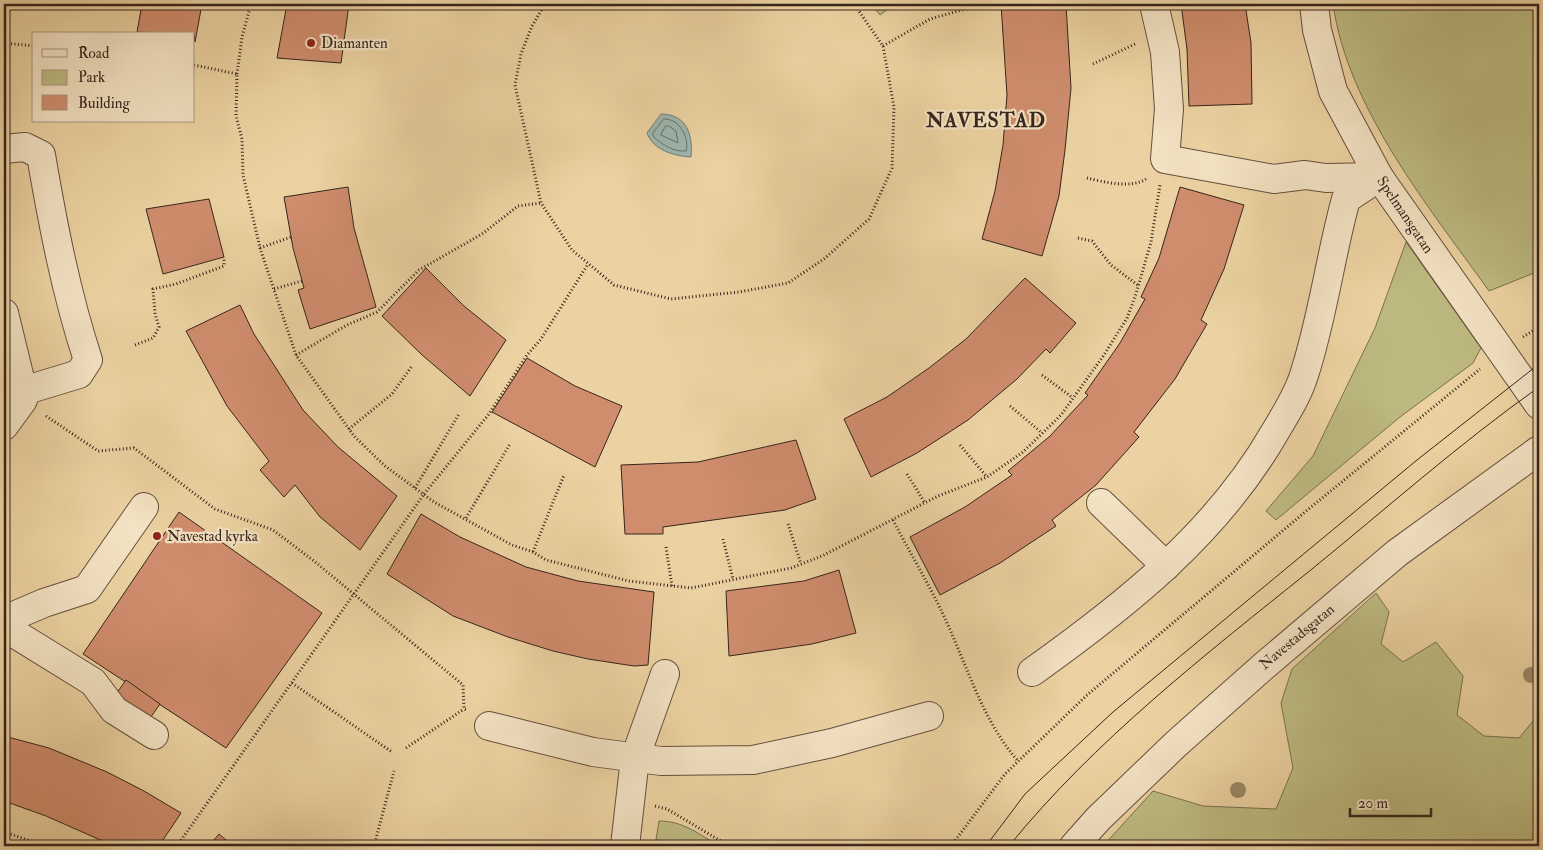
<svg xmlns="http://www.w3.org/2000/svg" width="1543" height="850" font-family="'IM FELL Double Pica',serif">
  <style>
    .green { fill: #bdba81; stroke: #7a704e }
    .water { fill: #9bb6af; stroke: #737c74 }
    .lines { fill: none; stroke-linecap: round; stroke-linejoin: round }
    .shore { stroke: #686e66; stroke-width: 1 }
    .building { fill: #d08d6e; stroke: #36251c }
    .minor-casing { stroke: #64503e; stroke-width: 30 }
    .path { stroke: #36251c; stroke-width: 3; stroke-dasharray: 1 2.5; stroke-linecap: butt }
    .minor { stroke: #f3e2c3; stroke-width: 28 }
    .tram { stroke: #36251c; stroke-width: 1 }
    .path-bridge { stroke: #36251c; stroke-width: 3; stroke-dasharray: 1 2.5; stroke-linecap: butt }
    .tree { fill: #9b8766 }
    .poi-dot { fill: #8f2418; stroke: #f3e2c3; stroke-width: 2 }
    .labels { text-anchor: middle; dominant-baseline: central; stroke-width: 4.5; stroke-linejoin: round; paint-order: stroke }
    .poi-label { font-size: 15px; fill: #36251c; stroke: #f3e2c3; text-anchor: start }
    .street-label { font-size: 15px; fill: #36251c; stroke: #f3e2c3 }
    .district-label { font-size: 20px; font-weight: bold; letter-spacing: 1px; fill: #36251c; stroke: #f3e2c3 }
  </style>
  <rect width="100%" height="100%" fill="#ecd2a2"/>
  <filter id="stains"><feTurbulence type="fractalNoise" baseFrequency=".004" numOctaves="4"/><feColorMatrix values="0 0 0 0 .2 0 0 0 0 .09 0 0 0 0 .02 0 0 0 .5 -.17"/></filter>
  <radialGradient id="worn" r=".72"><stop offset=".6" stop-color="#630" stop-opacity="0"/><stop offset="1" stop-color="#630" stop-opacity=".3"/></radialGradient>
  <g class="green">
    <path d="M871,4H895L880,15Z"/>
    <path d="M1333,4H1539V271L1489,291C1429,207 1348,109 1333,4Z"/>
    <path d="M1406,242L1481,348L1473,363L1400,417L1276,520L1266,511L1313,456L1375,328Z"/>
    <path d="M1376,593L1389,612L1381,644L1403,662L1436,642L1463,676L1457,715L1484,736L1519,738L1539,714V846H1103L1153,791L1203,806L1276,809L1293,768L1281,703L1292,669Z"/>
    <path d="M659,821C683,821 699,834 719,846H655Z"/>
  </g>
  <path class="water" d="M661,114C687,114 693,135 691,157C674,156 653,150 647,133Z"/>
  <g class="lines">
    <g class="shore">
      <path d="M664,119C679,118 690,138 686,151C674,152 662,145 653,136V133Z"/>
      <path d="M666,126H669L676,131L678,143L661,135Z"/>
    </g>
  </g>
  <g class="building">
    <path d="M142,4H202L195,42L194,34L137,32Z"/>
    <path d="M287,4H349L341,63L277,58Z"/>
    <path d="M1001,4H1066L1071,88L1065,150L1059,196L1042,256L982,239L995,191L1003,145L1007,95Z"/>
    <path d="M1181,4H1245L1251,43L1252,104L1189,106L1187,49Z"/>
    <path d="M348,187L354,228L376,307L310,329L298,290L304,288L293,248L284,197Z"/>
    <path d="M1180,187L1244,205L1224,269L1201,320L1207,324L1175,379L1134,432L1139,437L1096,485L1052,520L1056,526L1000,563L940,595L910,537L965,507L1012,475L1008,471L1050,436L1088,395L1085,393L1120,343L1145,299L1141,297L1159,258Z"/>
    <path d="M209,199L224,257L163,274L146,209Z"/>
    <path d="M426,268L464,306L506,340L470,396L421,354L382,316Z"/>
    <path d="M1025,278L1076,323L1050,353L1046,349L1017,379L968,420L917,453L871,477L844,419L887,397L929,368L966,339Z"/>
    <path d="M240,305L254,334L303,410L338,447L397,496L360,550L320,517L295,485L284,497L260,470L269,461L227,406L186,331Z"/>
    <path d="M527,358L575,386L622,406L595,467L492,412Z"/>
    <path d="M796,440L816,499L785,510L663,527V534H625L621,465L698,462Z"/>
    <path d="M179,512L322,613L226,748L83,654Z"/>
    <path d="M421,514L460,537L526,567L578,581L654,592L648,665L634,666L588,659L553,651L508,637L453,616L387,574Z"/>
    <path d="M839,570L856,633L812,644L729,656L726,591L804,581Z"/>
    <path d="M126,680L160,704L148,721L114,697Z"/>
    <path d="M4,736L49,748L107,772L144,791L181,813L159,846H114L46,816L4,801Z"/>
    <path d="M219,834L233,846H209Z"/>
  </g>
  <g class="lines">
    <g class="minor-casing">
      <g id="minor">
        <path d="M1154,4L1165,52L1169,109L1165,159L1274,179L1305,175L1326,178L1379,177"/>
        <path d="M1314,4L1317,30L1333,91L1379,177L1539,405"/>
        <path d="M4,149L25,147L41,155C53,225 66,293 88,360L79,374L23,391"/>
        <path d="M4,313L23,391V400L4,426"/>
        <path d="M1101,503L1166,566"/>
        <path d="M4,620L44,603L87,589L144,507"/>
        <path d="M4,627L93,682L114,710L154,735"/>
        <path d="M1032,672C1126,605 1217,533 1275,432C1285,415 1298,395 1304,375C1323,317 1330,257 1346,199L1379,177"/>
        <path d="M489,726L593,752L661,761L753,760L832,743L929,716"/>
        <path d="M625,846L635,758L665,674"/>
        <path d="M1074,846L1098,819L1176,744L1265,665L1397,553L1539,450"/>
      </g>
    </g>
    <g class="path">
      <path d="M545,4L532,26L521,54L515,85L541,203L572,250L614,285L671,299L739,292L788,283L824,259L869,219L892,168L894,107L883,46L854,4"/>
      <path d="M4,43L34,46"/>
      <path d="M883,46L930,19L983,4"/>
      <path d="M1093,64L1135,44"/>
      <path d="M194,65L237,74L236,116L242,139L243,175L260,248L296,355L354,436L385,466L434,502L512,545L533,552L546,560L629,581L691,588L791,568L822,556L938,496L987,477L1023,452L1061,415L1104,355L1127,318L1136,294L1151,242L1160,185"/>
      <path d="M237,74L242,37L251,4"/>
      <path d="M1087,178C1104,182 1130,189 1146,179"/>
      <path d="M1078,238L1092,241L1111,265L1139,286"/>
      <path d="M260,248L291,237"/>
      <path d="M274,289L302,281"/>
      <path d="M1523,337L1539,327"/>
      <path d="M135,345L153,338L159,327L155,314L153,289L176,284L224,266V257"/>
      <path d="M296,355L347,325L377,312L419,270L482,234L518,206L541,203"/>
      <path d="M1042,375L1073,398"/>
      <path d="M1010,406L1042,433"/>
      <path d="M46,416L98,451L134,448L215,509L273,530L314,561L463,685L464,709L467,710"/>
      <path d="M349,429L392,394L412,366"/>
      <path d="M960,445L987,477"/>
      <path d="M907,474L925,503"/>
      <path d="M415,488L459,414"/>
      <path d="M424,494L489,414L527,355L541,339L588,264"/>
      <path d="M466,518L510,444"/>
      <path d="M893,520C911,555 932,589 948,625C969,672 984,722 1018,761"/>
      <path d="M788,524L801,564"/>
      <path d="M723,539L733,579"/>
      <path d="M666,547L672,586"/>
      <path d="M533,552L564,475"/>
      <path d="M292,683L392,752"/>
      <path d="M406,748L464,709"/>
      <path d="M655,806L667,809L729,846"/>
      <path d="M4,832L46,846"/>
      <path d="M374,846L394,771"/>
      <path d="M951,846L1005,774L1086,696L1305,512L1480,369"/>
    </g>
    <use href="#minor" class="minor"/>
    <g class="tram">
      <path d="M986,846L1025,794L1113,712L1417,460L1539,364"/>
      <path d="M1009,846C1095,740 1205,655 1312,569C1387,508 1460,443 1539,387"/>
    </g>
    <path class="path-bridge" d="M177,846L424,494"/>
  </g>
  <g class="tree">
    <circle cx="1531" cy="675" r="8"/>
    <circle cx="1238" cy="790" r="8"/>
  </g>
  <g class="poi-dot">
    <circle cx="311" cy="43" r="5"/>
    <circle cx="157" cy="536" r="5"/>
  </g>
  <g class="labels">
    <g class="poi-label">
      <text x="321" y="43">Diamanten</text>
      <text x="167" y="536">Navestad kyrka</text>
    </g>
    <g class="street-label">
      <text transform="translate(1405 215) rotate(56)">Spelmansgatan</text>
      <text transform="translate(1297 637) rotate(-40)">Navestadsgatan</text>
    </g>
    <g class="district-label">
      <text x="986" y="120">NAVESTAD</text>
    </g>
  </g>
  <rect width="1543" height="850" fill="none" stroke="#ecd2a2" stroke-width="20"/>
  <rect x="5" y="5" width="1533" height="840" fill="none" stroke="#36251c" stroke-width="2.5"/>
  <rect x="10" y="10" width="1523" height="830" fill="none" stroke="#36251c"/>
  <rect x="32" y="32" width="162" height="90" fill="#f3e2c3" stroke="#a79680"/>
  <rect x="42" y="49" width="25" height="8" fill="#f3e2c3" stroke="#a79680"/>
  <text x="78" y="58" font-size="15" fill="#36251c">Road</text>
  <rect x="42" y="70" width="25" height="15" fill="#bdba81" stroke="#a79680"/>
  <text x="78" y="82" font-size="15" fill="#36251c">Park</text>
  <rect x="42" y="95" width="25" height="15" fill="#d08d6e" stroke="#a79680"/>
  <text x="78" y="108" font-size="15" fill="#36251c">Building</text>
  <path d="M1350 808v8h81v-8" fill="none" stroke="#36251c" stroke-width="2.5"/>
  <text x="1358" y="808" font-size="15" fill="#36251c" stroke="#f3e2c3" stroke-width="4" paint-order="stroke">20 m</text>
  <rect width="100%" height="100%" filter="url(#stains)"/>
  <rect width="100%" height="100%" fill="url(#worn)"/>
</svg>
